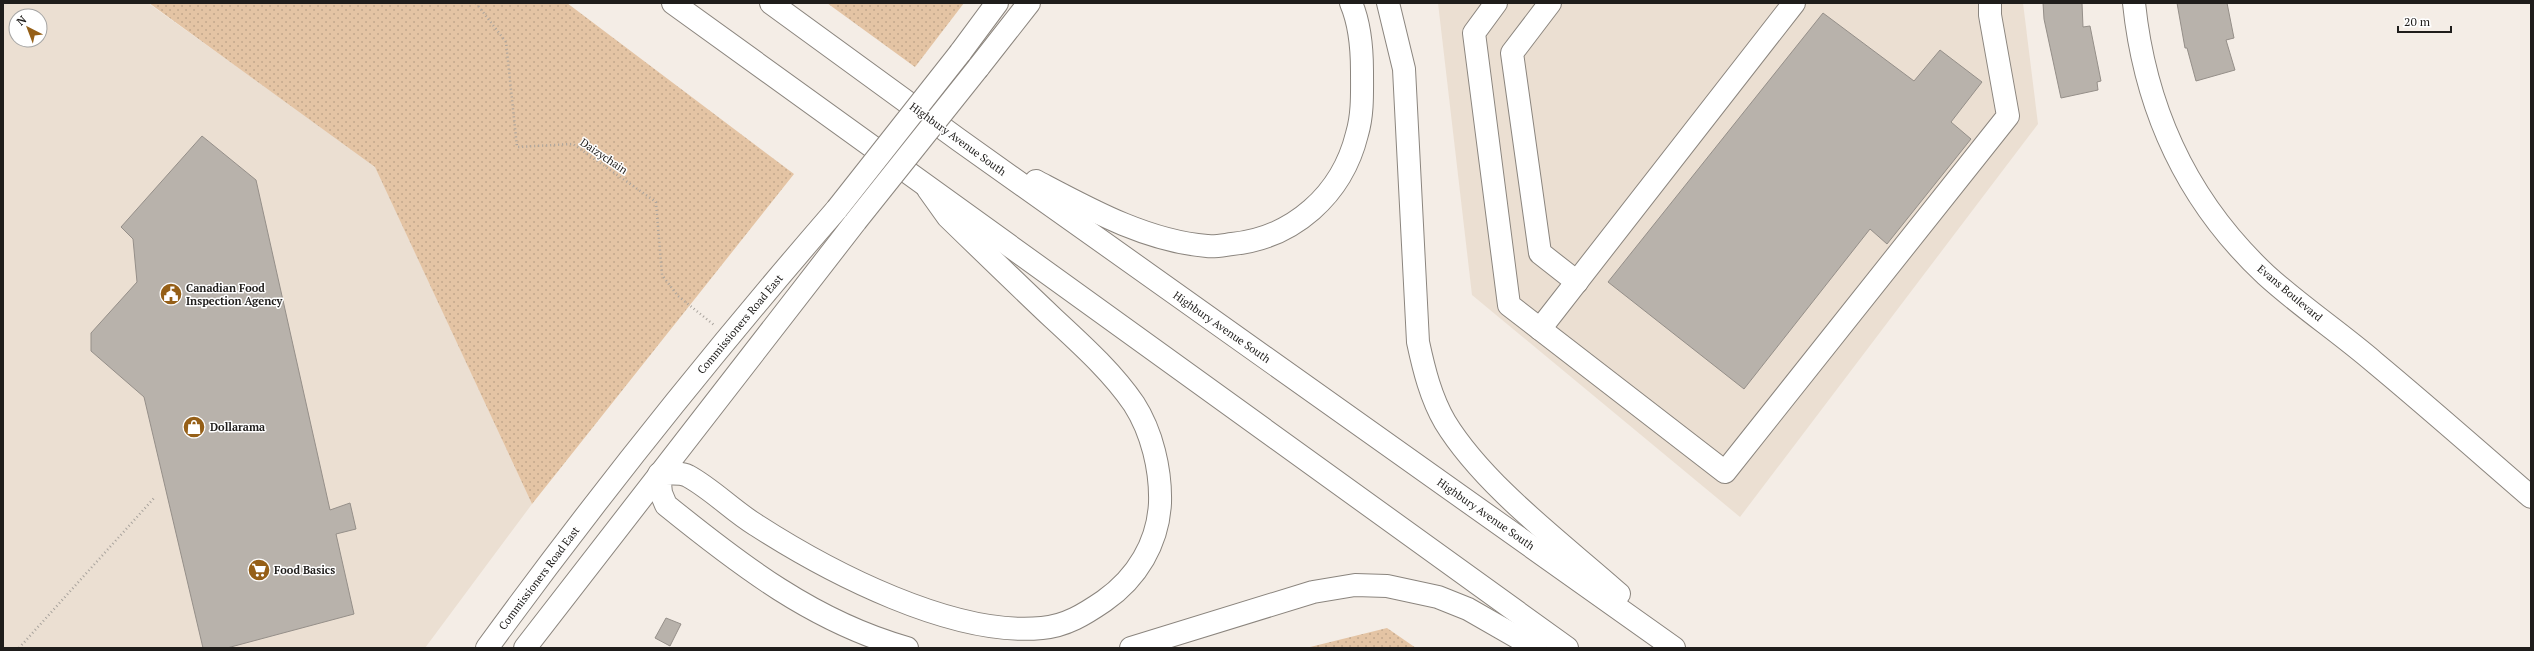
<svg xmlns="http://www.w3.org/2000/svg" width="2534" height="651" font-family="'PT Serif',serif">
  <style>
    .built { fill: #ebdfd2; fill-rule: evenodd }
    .grass { fill: url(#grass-dots) }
    .building { fill: #b8b2ab; stroke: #958f89 }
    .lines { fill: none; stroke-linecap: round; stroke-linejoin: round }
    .minor-casing { stroke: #8b857e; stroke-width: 24 }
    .major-casing { stroke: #8b857e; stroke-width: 24 }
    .highway-casing { stroke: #8b857e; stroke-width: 24 }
    .path { stroke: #a7a29c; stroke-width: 2.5; stroke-dasharray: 1 3; stroke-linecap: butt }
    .minor { stroke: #fff; stroke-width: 22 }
    .major { stroke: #fff; stroke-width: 22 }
    .highway { stroke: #fff; stroke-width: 22 }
    .major-bridge-casing { stroke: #8b857e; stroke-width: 24; stroke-linecap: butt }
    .major-bridge { stroke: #fff; stroke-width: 22 }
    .labels { text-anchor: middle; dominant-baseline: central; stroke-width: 3; stroke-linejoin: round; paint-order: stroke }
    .street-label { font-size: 11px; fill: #1f1d1b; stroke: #fff }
    .poi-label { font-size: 11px; font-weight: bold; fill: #1f1d1b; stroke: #fff; text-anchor: start }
  </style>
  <defs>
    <pattern id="grass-dots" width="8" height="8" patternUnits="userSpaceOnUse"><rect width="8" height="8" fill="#e4c4a4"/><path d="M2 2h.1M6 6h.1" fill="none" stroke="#c3a88d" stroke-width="1.8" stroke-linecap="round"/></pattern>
  </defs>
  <rect width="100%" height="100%" fill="#f4ede6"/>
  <g class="built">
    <path d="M3,3H148L375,166L532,504L425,648H3ZM16,16H40V40H16Z"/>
    <path d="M1438,3H2023L2038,124L1740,517L1472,295Z"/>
  </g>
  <g class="grass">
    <path d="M149,3H567L794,174L532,504L375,167Z"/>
    <path d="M827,3H964L915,67Z"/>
    <path d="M1387,628L1416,648H1306Z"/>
  </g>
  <g class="building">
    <path d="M2043,3H2082L2083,27L2090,26L2101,81L2097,82L2098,90L2061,98L2044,19Z"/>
    <path d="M2177,3H2227L2234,38L2226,40L2235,70L2196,81L2187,48H2185Z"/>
    <path d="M1823,13L1914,81L1940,50L1982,82L1951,122L1971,139L1887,244L1870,229L1744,389L1608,282Z"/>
    <path d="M202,136L256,180L330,510L350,503L356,529L336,534L354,614L227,648H203L144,397L91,351V333L137,282L133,239L121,227Z"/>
    <path d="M666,618L681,624L670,646L655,638Z"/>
  </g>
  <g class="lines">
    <g class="minor-casing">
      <g id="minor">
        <path d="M1496,3L1474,33L1509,305L1725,472L2008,116L1990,15V3"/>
        <path d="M1550,3L1512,53L1540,253L1577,282"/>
        <path d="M2134,3C2145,109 2188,202 2266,275C2300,306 2339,332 2374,362C2427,406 2479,452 2531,497"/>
        <path d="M1540,329L1794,3"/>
      </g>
    </g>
    <g class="major-casing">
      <g id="major">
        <path d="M960,53L997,3"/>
        <path d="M978,68L1029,3"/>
        <path d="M487,648C597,497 714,351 837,209"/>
        <path d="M525,648L856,221"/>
      </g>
    </g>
    <g class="highway-casing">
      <g id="highway">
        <path d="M673,3L1567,648"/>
        <path d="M771,3L959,140L1674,648"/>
        <path d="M1388,3L1404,69L1418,342C1424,370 1431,398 1445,422C1484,486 1563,544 1619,594"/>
        <path d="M1036,181C1089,209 1146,241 1207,246C1215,247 1224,245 1232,244C1293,238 1342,195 1357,134C1363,114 1362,92 1362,71C1362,49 1360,24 1351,3"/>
        <path d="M907,648C814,622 740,565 666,505L661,493L659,474C668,474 680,472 688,476C712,489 733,511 756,525C829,572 953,637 1042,628C1066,626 1085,614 1104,601C1137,578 1158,543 1160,503C1161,470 1152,432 1134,404C1112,372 1082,345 1054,319C1018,285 983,251 948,217L928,189"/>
        <path d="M1131,648L1313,592L1355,585L1387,586L1438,597L1468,609L1536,648"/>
      </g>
    </g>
    <g class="path">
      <path d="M476,3L506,42L517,147L573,144L656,202L662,275L678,296L714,325"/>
      <path d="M19,648L155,497"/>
    </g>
    <use href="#minor" class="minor"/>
    <use href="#major" class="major"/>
    <use href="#highway" class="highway"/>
    <g class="major-bridge-casing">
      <g id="major-bridge">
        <path d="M837,209L960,53"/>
        <path d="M856,221L978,68"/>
      </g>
    </g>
    <use href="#major-bridge" class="major-bridge"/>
  </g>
  <defs>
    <g id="civic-disc" transform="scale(1.15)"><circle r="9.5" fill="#955f17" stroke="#fff"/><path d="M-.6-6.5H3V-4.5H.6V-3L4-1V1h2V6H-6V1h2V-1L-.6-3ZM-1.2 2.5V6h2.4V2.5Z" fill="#fff"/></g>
    <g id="shop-disc" transform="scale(1.15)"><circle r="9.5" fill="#955f17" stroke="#fff"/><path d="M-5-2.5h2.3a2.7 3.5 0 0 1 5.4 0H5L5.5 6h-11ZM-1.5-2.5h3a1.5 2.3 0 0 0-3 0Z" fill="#fff"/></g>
    <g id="supermarket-disc" transform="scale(1.15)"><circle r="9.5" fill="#955f17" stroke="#fff"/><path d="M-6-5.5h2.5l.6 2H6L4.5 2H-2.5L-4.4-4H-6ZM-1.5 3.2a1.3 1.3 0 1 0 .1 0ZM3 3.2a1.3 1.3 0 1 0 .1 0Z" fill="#fff"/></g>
  </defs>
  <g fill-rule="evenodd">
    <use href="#civic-disc" x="171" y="294"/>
    <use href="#shop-disc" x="194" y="427"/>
    <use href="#supermarket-disc" x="259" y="570"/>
  </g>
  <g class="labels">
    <g class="street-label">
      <text transform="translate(958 139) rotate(36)">Highbury Avenue South</text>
      <text transform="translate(604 156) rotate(34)">Daizychain</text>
      <text transform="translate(2290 293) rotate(40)">Evans Boulevard</text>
      <text transform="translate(740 324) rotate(-50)">Commissioners Road East</text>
      <text transform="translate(1222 327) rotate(35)">Highbury Avenue South</text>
      <text transform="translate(1486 514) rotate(35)">Highbury Avenue South</text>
      <text transform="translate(539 578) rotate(-53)">Commissioners Road East</text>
    </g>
    <g class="poi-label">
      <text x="186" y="288">Canadian Food<tspan x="186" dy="13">Inspection Agency</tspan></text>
      <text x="210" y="427">Dollarama</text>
      <text x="274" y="570">Food Basics</text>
    </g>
  </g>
  <rect width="2534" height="651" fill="none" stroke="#1f1d1b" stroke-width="8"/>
  <g transform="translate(28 28) rotate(318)"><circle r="19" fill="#ffffff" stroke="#a5a5a4"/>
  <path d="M0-3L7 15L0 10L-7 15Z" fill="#955f17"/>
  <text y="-6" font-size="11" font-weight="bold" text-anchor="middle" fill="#1f1d1b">N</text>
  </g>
  <path d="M2398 26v6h53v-6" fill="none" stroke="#1f1d1b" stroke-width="2"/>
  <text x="2404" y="26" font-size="12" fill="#1f1d1b" stroke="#ffffff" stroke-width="3" paint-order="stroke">20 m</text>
</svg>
